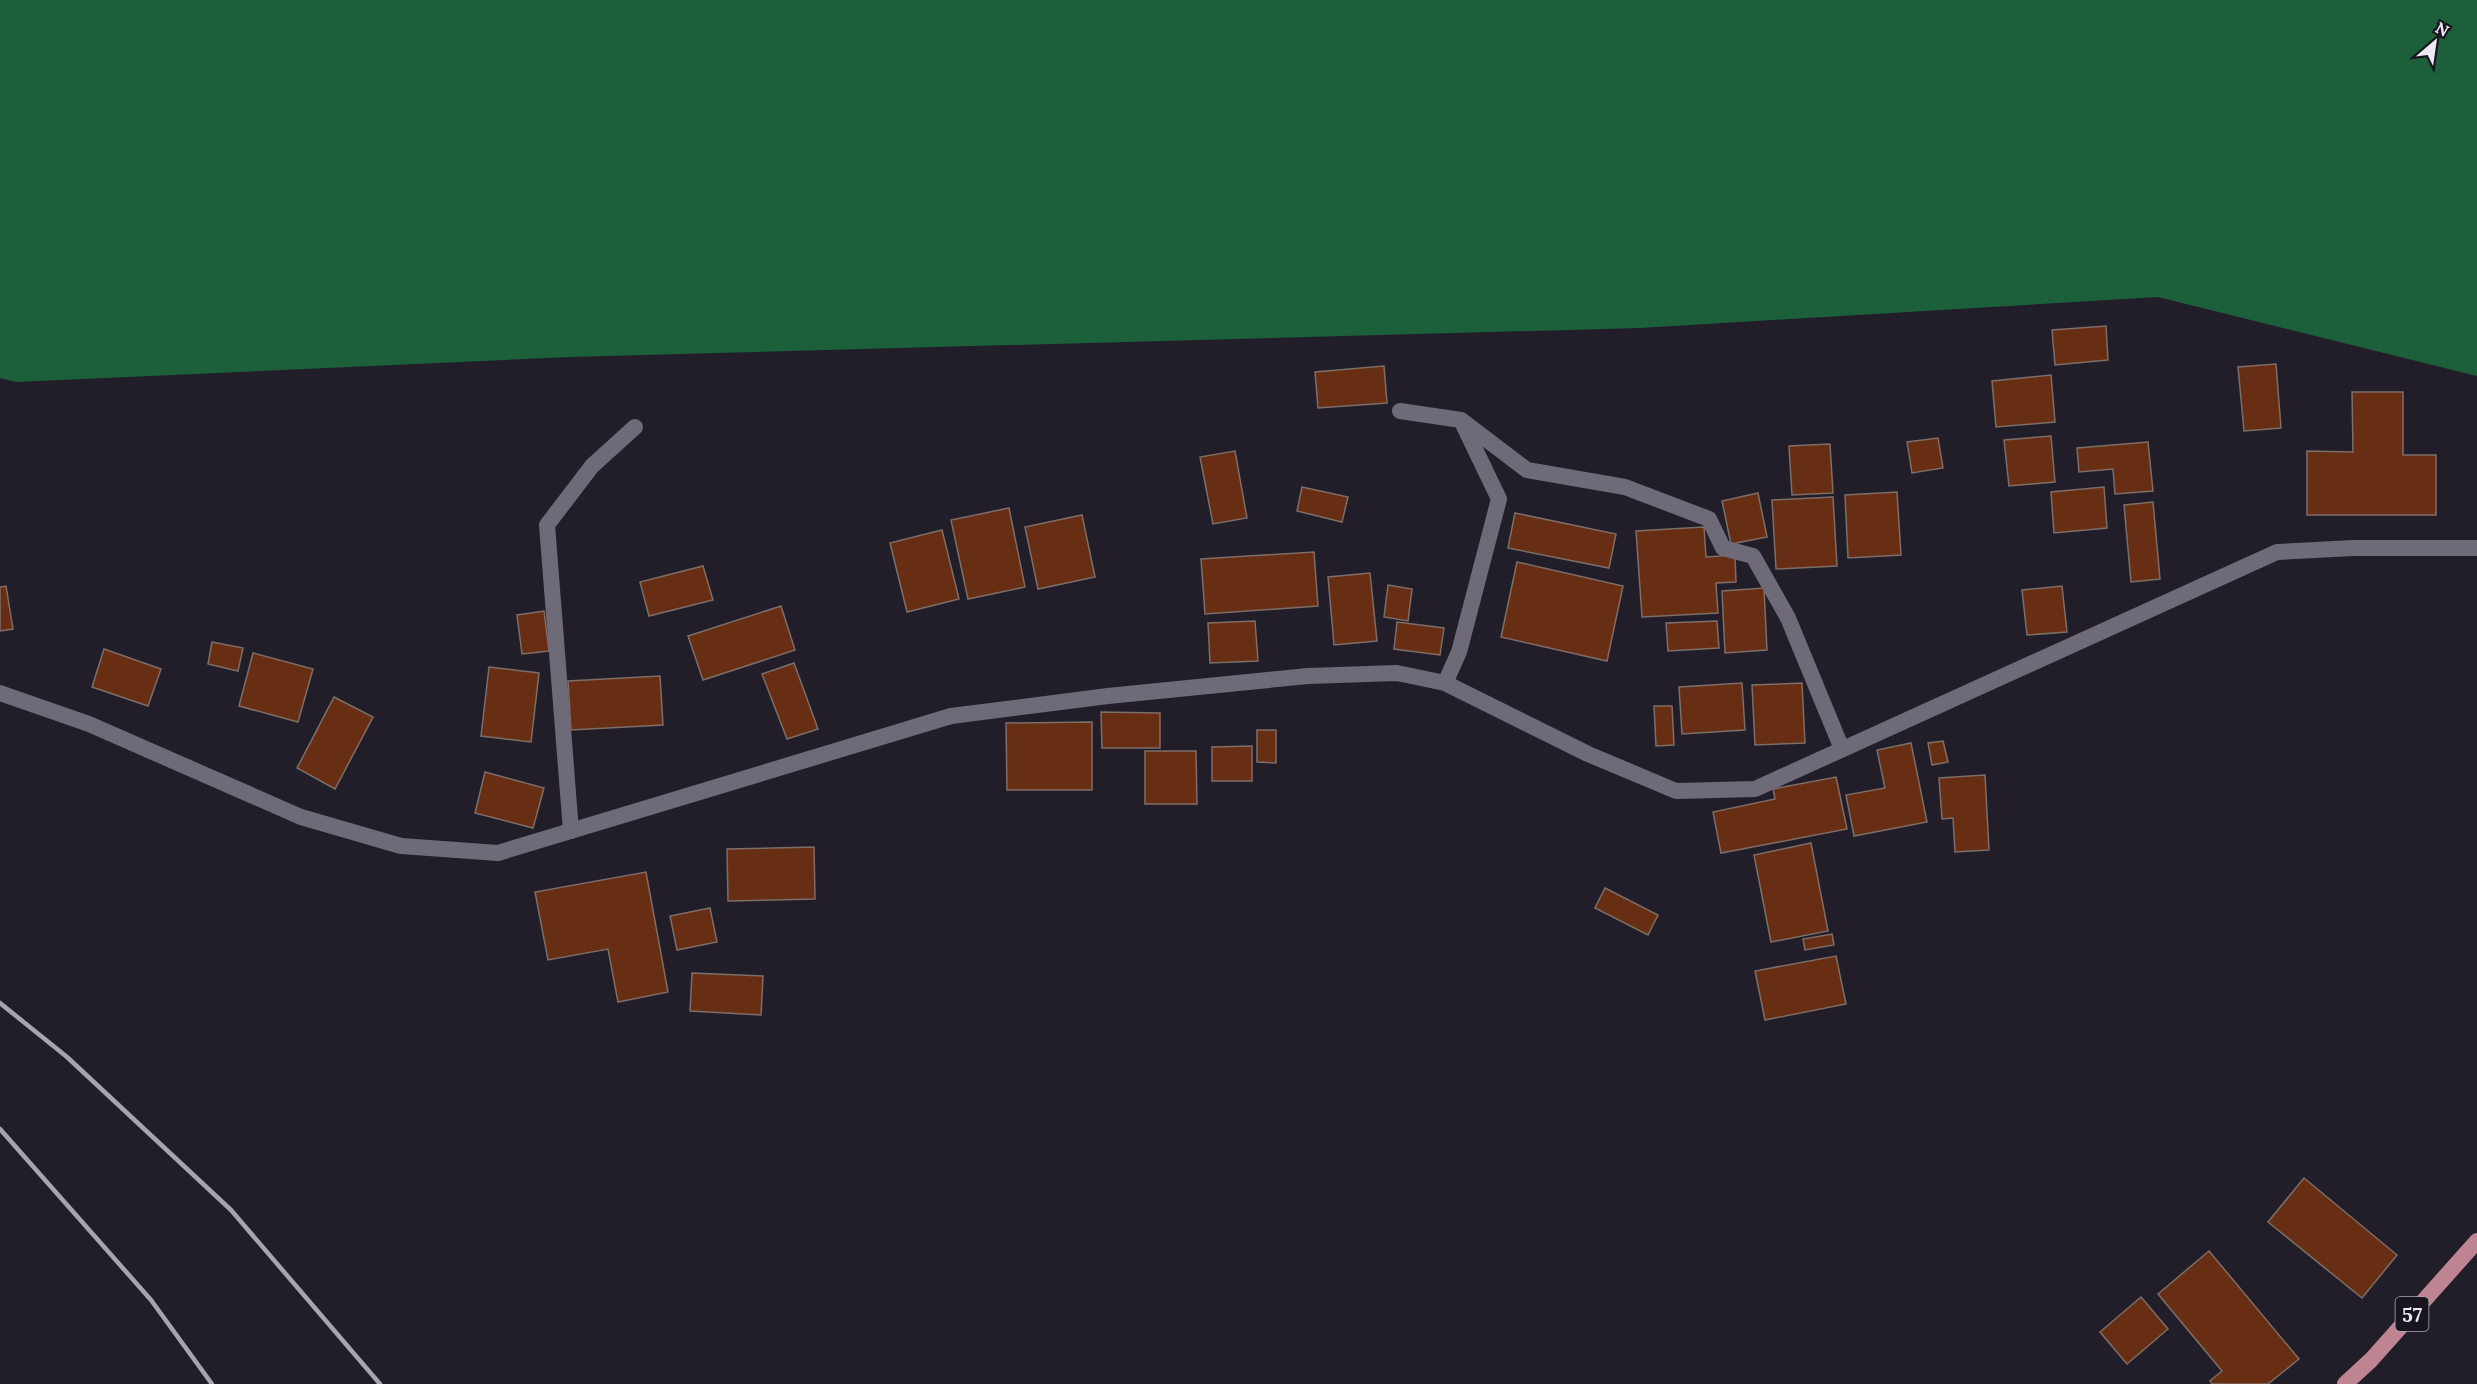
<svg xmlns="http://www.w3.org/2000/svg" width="2477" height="1384" font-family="Lora,serif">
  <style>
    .forest { fill: #1b603b }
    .building { fill: #672e14; stroke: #7d6e67; stroke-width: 1.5 }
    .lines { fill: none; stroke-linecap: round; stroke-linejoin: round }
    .minor { stroke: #6e6a78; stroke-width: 16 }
    .primary { stroke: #bf8491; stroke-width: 16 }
    .rail { stroke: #a6a4ae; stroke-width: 4.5 }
    .labels { text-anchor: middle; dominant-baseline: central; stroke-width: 4.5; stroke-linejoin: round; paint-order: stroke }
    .shield { fill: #181520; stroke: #acabb4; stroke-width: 1.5 }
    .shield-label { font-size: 20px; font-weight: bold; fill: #ecebf3 }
  </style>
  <rect width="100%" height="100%" fill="#211e2a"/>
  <path class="forest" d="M0,0H2477V376L2158,297L1640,328L569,357L16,382L0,378Z"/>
  <g class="building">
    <path d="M2106,326L2108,360L2055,365L2052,330Z"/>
    <path d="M2276,364L2281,428L2244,431L2238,367Z"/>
    <path d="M1384,366L1387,403L1318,408L1315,372Z"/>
    <path d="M2051,375L2055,422L1996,427L1992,381Z"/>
    <path d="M2352,392H2403V455H2436V515H2307V451L2353,452Z"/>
    <path d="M2051,436L2055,482L2009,486L2004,440Z"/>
    <path d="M1938,438L1943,468L1912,473L1907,442Z"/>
    <path d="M2148,442L2153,491L2115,494L2113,469L2079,472L2077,448Z"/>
    <path d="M1830,444L1833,493L1792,495L1789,446Z"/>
    <path d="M1235,451L1247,518L1213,524L1200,457Z"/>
    <path d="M1302,487L1348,497L1342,522L1297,511Z"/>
    <path d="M2104,487L2107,528L2054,533L2051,492Z"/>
    <path d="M1897,492L1901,555L1848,558L1845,495Z"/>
    <path d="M1758,493L1767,537L1731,544L1722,501Z"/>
    <path d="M1833,497L1837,566L1776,569L1772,500Z"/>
    <path d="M2153,502L2160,579L2131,582L2124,505Z"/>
    <path d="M1009,508L1025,587L968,599L951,520Z"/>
    <path d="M1515,513L1616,534L1609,568L1508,548Z"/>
    <path d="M1082,515L1095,577L1038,589L1025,527Z"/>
    <path d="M1704,527L1706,557L1735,555L1736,582L1716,583L1718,613L1642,617L1636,531Z"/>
    <path d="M942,530L959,599L907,612L890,543Z"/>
    <path d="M1314,552L1318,606L1205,614L1201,559Z"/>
    <path d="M1517,562L1623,586L1607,661L1501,637Z"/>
    <path d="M703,566L713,600L649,616L640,582Z"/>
    <path d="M1370,573L1377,641L1334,645L1328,577Z"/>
    <path d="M1388,585L1412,589L1408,621L1384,617Z"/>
    <path d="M6,586L13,629L0,631V587Z"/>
    <path d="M2062,586L2067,632L2027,635L2022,590Z"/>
    <path d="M1764,588L1767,650L1725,653L1722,591Z"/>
    <path d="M781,606L795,650L703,680L688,636Z"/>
    <path d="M544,611L549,651L522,654L517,615Z"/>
    <path d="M1255,621L1258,661L1210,663L1208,623Z"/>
    <path d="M1717,621L1719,648L1668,651L1666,623Z"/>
    <path d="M1397,622L1444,628L1440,655L1394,649Z"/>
    <path d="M212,642L243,648L238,671L208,664Z"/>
    <path d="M104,649L161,669L148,706L92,687Z"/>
    <path d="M253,653L313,669L298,722L239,706Z"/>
    <path d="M794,663L818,729L787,739L762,674Z"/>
    <path d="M489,667L539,673L531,742L481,736Z"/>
    <path d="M660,676L663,725L571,730L568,681Z"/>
    <path d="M1742,683L1745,730L1682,734L1679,687Z"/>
    <path d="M1802,683L1805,743L1755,745L1752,685Z"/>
    <path d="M334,697L373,717L335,789L297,768Z"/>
    <path d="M1654,706H1672L1674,745L1656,746Z"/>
    <path d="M1101,712L1160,713V748H1102Z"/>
    <path d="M1092,722V790H1007L1006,723Z"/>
    <path d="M1257,730H1276V763L1257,762Z"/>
    <path d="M1943,741L1948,762L1932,765L1928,743Z"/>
    <path d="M1911,743L1927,822L1854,836L1846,795L1885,788L1877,750Z"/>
    <path d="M1252,746V781H1212V747Z"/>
    <path d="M1145,751H1196L1197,804H1145Z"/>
    <path d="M485,772L544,788L533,828L475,813Z"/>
    <path d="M1985,775L1989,850L1955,852L1953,818L1942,819L1939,778Z"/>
    <path d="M1836,777L1847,829L1721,853L1713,812L1775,799L1773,789Z"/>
    <path d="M1811,843L1828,931L1771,942L1754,855Z"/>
    <path d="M814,847L815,899L728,901L727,849Z"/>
    <path d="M646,872L668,992L618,1002L608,949L548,960L535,892Z"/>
    <path d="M1605,888L1658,915L1648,935L1595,908Z"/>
    <path d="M710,908L717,942L677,950L670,916Z"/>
    <path d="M1832,934L1834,945L1805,950L1803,939Z"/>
    <path d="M1836,956L1846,1004L1765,1020L1755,971Z"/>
    <path d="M692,973L763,976L761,1015L690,1011Z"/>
    <path d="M2304,1178L2397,1255L2362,1298L2268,1222Z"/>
    <path d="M2209,1251L2299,1359L2268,1384H2212L2210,1381L2222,1371L2158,1294Z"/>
    <path d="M2141,1297L2168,1329L2127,1364L2100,1332Z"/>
  </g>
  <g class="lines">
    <g class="minor">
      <path d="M1400,411L1461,420L1527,470L1625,487L1709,519L1723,548L1753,556L1788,618L1842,749"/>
      <path d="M1445,683L1459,652L1499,499L1463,424"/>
      <path d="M0,693L89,724L301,817L401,846L498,853L951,716L1108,696L1308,676L1397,673L1445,683L1588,754L1676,791L1755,789L2277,552L2353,548H2477"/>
      <path d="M571,831L547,525L592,466L635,427"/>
    </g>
    <path class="primary" d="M2345,1384L2371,1360L2477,1241"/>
    <g class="rail">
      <path d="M0,1003L67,1057L231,1210L380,1384"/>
      <path d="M0,1129L151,1300L212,1384"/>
    </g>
  </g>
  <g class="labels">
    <rect class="shield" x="2395.5" y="1297" width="33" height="34" rx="4.5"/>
    <g class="shield-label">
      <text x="2412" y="1314">57</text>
    </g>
  </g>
  <g transform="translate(2435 42) rotate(29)" stroke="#181520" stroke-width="4.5" paint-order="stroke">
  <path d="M0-4.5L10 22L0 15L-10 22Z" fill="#ecebf3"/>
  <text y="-9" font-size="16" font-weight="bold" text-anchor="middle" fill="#ecebf3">N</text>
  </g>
</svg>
